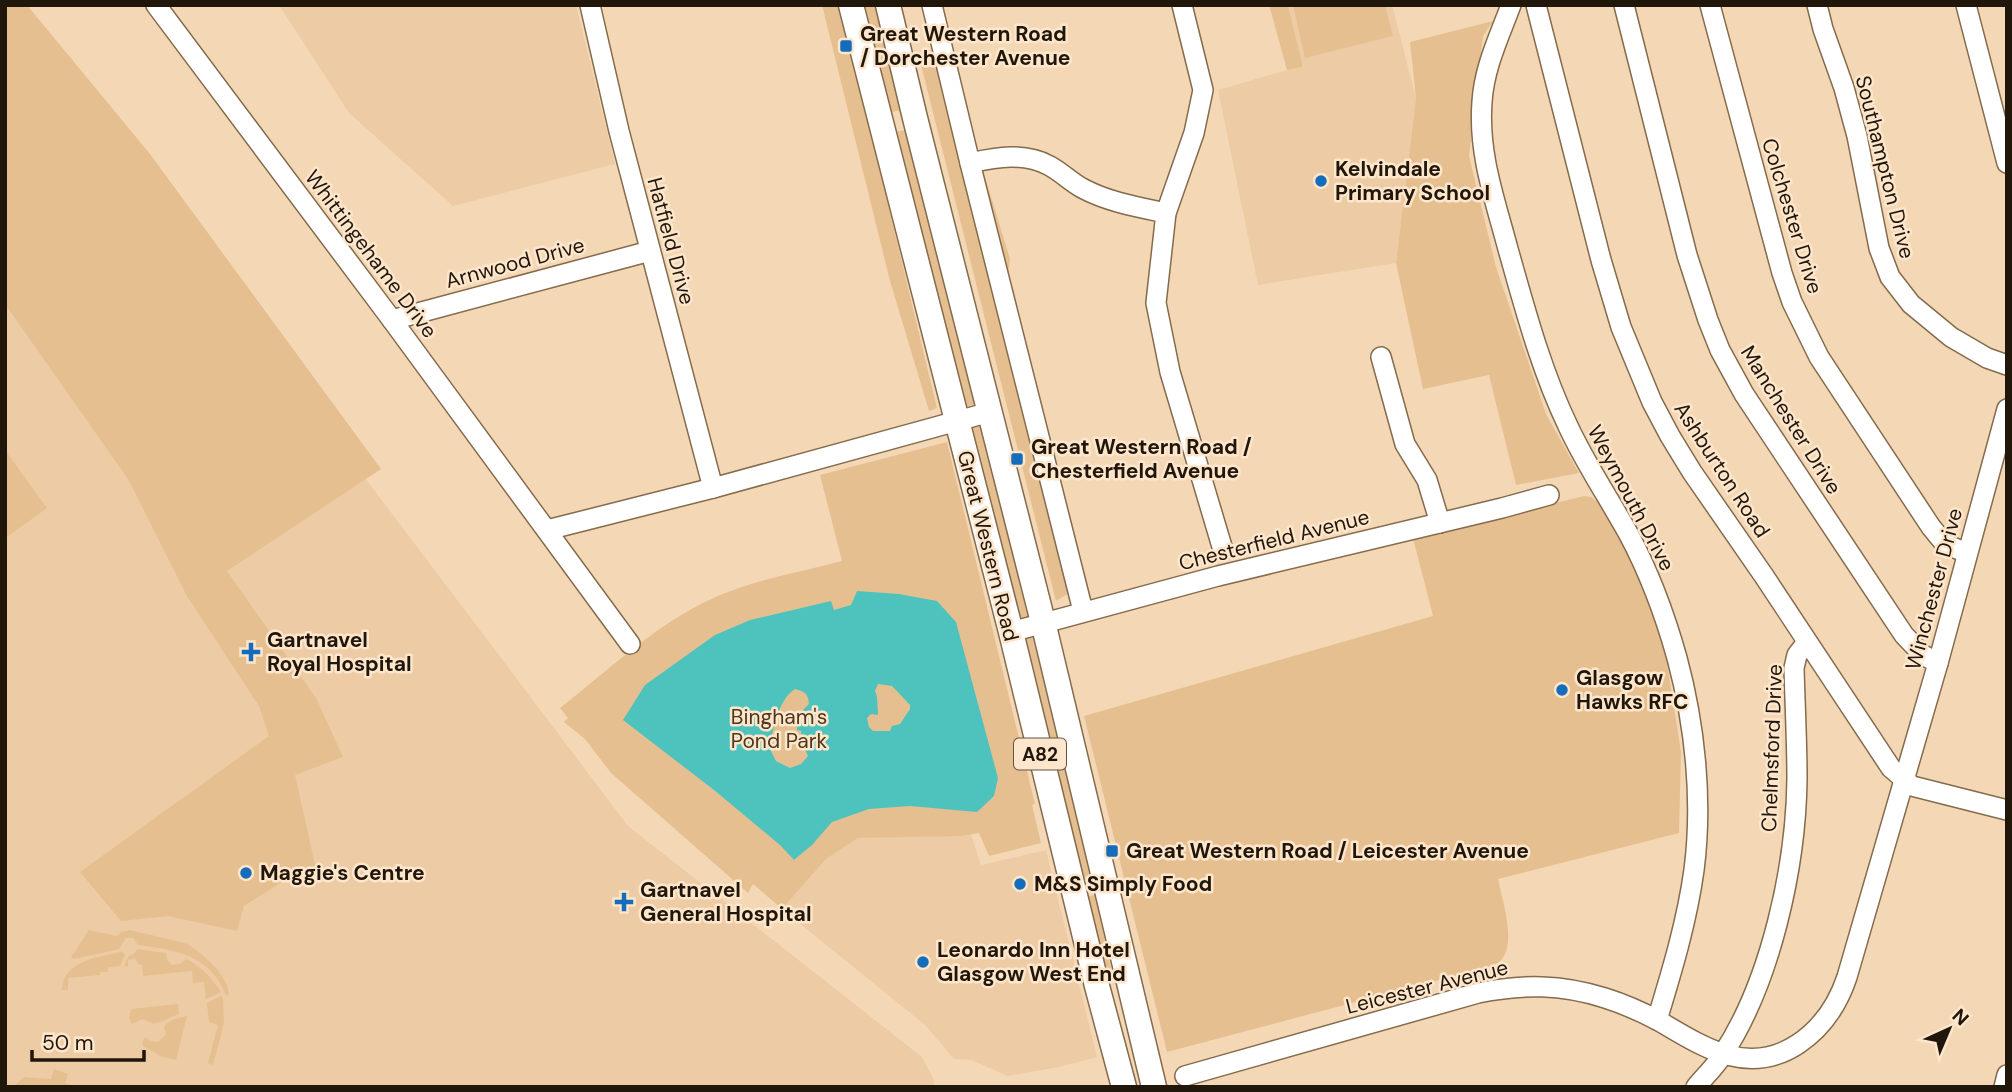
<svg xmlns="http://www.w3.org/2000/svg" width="2012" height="1092" font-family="'DM Sans',sans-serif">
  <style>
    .built { fill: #edcba4 }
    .green { fill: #e6bf90 }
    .water { fill: #4ec3be; fill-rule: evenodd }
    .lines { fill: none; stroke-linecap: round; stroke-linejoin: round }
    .minor-casing { stroke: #846b4c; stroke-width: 22 }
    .major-casing { stroke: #846b4c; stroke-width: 27 }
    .minor { stroke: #fff; stroke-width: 19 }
    .major { stroke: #fff; stroke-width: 24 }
    .poi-dot { fill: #156cba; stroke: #fde6cb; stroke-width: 2.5 }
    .labels { text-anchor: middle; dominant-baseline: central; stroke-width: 5; stroke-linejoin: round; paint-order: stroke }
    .shield { fill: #fde6cb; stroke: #625444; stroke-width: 2 }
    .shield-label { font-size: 19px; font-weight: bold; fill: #20160a }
    .poi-label { font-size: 21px; font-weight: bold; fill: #20160a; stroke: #fde6cb; text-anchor: start }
    .street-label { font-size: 21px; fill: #20160a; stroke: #fde6cb }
    .park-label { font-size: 21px; fill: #4d3619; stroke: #fde6cb }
  </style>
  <rect width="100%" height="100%" fill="#f4d8b6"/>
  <g class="built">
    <path d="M279,5H576L615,164L453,206L349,113Z"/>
    <path d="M1288,5H1392L1416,98L1396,263L1258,285L1218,90L1287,70L1303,67Z"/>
    <path d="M5,14L365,478L628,826L922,1057L933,1078L935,1087H5Z"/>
    <path d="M971,834L981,865L1046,850L1097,1057L1059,1067L1007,1076L972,1060L954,1059L925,1025L782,909L826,859L858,838Z"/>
  </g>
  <g class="green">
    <path d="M5,5H27L150,154L381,469L227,571L316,698L343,757L295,775L316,869L288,878L244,906L237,931L168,916L121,921L80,872L269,736L259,706L187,596L128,479L5,304Z"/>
    <path d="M822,5H840L937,408L929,411L890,281Z"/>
    <path d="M863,5H879L901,110L889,113Z"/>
    <path d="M1269,5H1288L1303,67L1287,70Z"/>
    <path d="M1293,5H1385L1393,36L1305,58Z"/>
    <path d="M1493,21L1483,36L1469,156L1496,267L1546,414L1579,473L1516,485L1489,375L1423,389L1396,263L1416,98L1410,42Z"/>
    <path d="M930,50L957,84L1010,259L1003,317L1069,593L1056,601L919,57Z"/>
    <path d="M906,130L976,404L965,407L895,132Z"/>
    <path d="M981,425L1031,616L1017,620L970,428Z"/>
    <path d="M947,442L1035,804L1032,805L1041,843L989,856L979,833L961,836L858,838L826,859L782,909L753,884L748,893L611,773L585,739L564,722L568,718L560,708C606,672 651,629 703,603C746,581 796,573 842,561L820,475Z"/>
    <path d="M5,450L47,508L7,537L5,534Z"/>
    <path d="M1584,496L1591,497L1599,503L1633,560L1663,637L1681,752L1679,833L1498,879C1502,899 1517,943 1501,960C1498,963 1495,964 1492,966L1167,1052L1084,716L1433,616L1413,538Z"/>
    <path d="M1036,635L1092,875L1081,878L1022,638Z"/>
    <path d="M1095,895L1100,898L1101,922L1111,970L1103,972L1085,897Z"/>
    <path d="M89,930L117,936L122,932L130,930L188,944L205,957L218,970L227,985L229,994L226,996C212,955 175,950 138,945L133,938H126L119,949L74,959L71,957Z"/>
    <path d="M137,949L166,953L167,960L172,965L180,964L186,959C201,966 212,978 221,992L206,999L204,982L193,983L192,971L143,976L142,965L138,964L135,958L128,960V966H124L129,956L134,954Z"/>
    <path d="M122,952L125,954L120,966L108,967V972H100V975L68,978V990H62C63,960 99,957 122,952Z"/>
    <path d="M221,996L223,998L224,1023L213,1065L208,1063L218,1025L209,1022L207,1003Z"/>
    <path d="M178,1004L179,1014C171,1016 158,1025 152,1023C149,1022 146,1020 142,1019L132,1024L129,1018L131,1009Z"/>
    <path d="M187,1016L176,1060L160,1056L143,1046L142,1043L145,1037L150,1041L158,1042L166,1035L164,1027C169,1019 179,1018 187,1016Z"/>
    <path d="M54,1069L68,1074L65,1083L78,1087H13L24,1077L51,1079Z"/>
  </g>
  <path class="water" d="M857,591L899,594L937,601L956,622L998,778L994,796L977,812L910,806L869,809L832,822L812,845L794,860L780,845L714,790L623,720L645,685L715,635L750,620L831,601L834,610L851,605ZM878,684L892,686L910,705V709L900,724L892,726L890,731H873L869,727L867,718L871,714L878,715L877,696L875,691ZM795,689C805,692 808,693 809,704L801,712L805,716L806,721L797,725V730L801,731C802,739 804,742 797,747L805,749L808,756L801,764L790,768L776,761L769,747C774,728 778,700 795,689Z"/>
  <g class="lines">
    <g class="minor-casing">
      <g id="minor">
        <path d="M156,5L392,320L630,644"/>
        <path d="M590,5L619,131L713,488"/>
        <path d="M932,5L970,163L1083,611"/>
        <path d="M1182,5L1203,90L1194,133L1166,213L1156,303L1170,372L1223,550"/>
        <path d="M1511,5C1499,37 1484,68 1482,102C1478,154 1495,200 1508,249C1525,309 1541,370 1568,426C1585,463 1608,497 1628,533C1649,572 1665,615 1677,658C1695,725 1703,800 1694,870C1687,921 1672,971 1657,1020"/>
        <path d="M1536,5L1601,260L1621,327L1652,402L1670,436L1692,472L1764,576L1891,768L1912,786L2007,810"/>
        <path d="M1624,5L1687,255L1708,320L1720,350L1744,394L1904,635L1923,655L1938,663"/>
        <path d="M1710,5L1782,273L1792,302L1819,357L1931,527L1945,544L1967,553"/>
        <path d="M1817,5L1823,29L1844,88L1857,136L1879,248L1890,277L1911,304L1951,337L1987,358L2007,365"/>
        <path d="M1966,5L2007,163"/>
        <path d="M970,163C997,157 1025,152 1050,166C1061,172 1071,182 1082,188C1108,202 1137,207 1166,213"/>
        <path d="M392,320L650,251"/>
        <path d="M1381,357L1405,444L1427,480L1440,523"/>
        <path d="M547,530L713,488L990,412"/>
        <path d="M1011,632L1218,576L1502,508L1549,495"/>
        <path d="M1185,1076L1478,993C1523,984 1561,984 1605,998C1624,1004 1642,1012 1659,1021C1703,1047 1748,1077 1798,1044C1822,1028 1838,1004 1847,977L1938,663L2007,409"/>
        <path d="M1696,1087C1705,1076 1716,1066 1723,1054C1771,981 1796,866 1797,779C1797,742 1795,705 1794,668L1797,655L1807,642"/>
        <path d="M2004,1087L2007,1075"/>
      </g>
    </g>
    <g class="major-casing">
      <g id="major">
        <path d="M851,5L1011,632L1097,986L1124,1087"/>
        <path d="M888,5L915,118L1043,622L1154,1087"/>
      </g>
    </g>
    <use href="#minor" class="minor"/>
    <use href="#major" class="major"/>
  </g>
  <g class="poi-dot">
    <rect x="839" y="39" width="14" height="14" rx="3.5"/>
    <circle cx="1321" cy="181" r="7"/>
    <rect x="1010" y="452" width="14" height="14" rx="3.5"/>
    <path d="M247.5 641.5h7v7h7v7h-7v7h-7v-7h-7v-7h7z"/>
    <circle cx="1562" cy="690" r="7"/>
    <rect x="1105" y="844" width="14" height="14" rx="3.5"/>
    <circle cx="246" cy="873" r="7"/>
    <circle cx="1020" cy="884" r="7"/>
    <path d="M620.5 891.5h7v7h7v7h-7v7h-7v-7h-7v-7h7z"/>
    <circle cx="923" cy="962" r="7"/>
  </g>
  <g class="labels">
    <rect class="shield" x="1014" y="738.5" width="52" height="31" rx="5"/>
    <g class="shield-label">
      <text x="1040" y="754">A82</text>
    </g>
    <g class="poi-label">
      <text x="860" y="34">Great Western Road<tspan x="860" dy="24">/ Dorchester Avenue</tspan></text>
      <text x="1335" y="169">Kelvindale<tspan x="1335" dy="24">Primary School</tspan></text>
      <text x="1031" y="447">Great Western Road /<tspan x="1031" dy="24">Chesterfield Avenue</tspan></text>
      <text x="267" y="640">Gartnavel<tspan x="267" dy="24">Royal Hospital</tspan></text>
      <text x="1576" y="678">Glasgow<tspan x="1576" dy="24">Hawks RFC</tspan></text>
      <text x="1126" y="851">Great Western Road / Leicester Avenue</text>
      <text x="260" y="873">Maggie's Centre</text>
      <text x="1034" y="884">M&amp;S Simply Food</text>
      <text x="640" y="890">Gartnavel<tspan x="640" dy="24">General Hospital</tspan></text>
      <text x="937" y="950">Leonardo Inn Hotel<tspan x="937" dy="24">Glasgow West End</tspan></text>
    </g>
    <g class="street-label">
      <text transform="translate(1885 167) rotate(76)">Southampton Drive</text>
      <text transform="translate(1792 216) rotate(73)">Colchester Drive</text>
      <text transform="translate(671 241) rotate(75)">Hatfield Drive</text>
      <text transform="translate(371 254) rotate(53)">Whittingehame Drive</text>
      <text transform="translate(515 263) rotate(-15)">Arnwood Drive</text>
      <text transform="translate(1791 420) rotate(58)">Manchester Drive</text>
      <text transform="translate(1722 470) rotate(57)">Ashburton Road</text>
      <text transform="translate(1631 498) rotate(62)">Weymouth Drive</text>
      <text transform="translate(1274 540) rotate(-14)">Chesterfield Avenue</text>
      <text transform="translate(988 546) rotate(76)">Great Western Road</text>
      <text transform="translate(1934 589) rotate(-75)">Winchester Drive</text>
      <text transform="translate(1772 748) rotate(-88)">Chelmsford Drive</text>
      <text transform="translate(1427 987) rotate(-14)">Leicester Avenue</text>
    </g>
    <g class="park-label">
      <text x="779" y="717">Bingham's<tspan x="779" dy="24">Pond Park</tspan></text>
    </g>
  </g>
  <rect width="2012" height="1092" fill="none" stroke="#20160a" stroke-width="14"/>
  <g transform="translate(1949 1029) rotate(44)" stroke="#fde6cb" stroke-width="5" paint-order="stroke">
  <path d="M0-5L12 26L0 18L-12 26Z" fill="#20160a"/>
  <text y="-10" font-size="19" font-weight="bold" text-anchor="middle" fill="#20160a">N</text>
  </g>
  <path d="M32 1050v10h112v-10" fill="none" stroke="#20160a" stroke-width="3.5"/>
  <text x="42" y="1050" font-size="21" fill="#20160a" stroke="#fde6cb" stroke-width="5" paint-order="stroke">50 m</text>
</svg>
